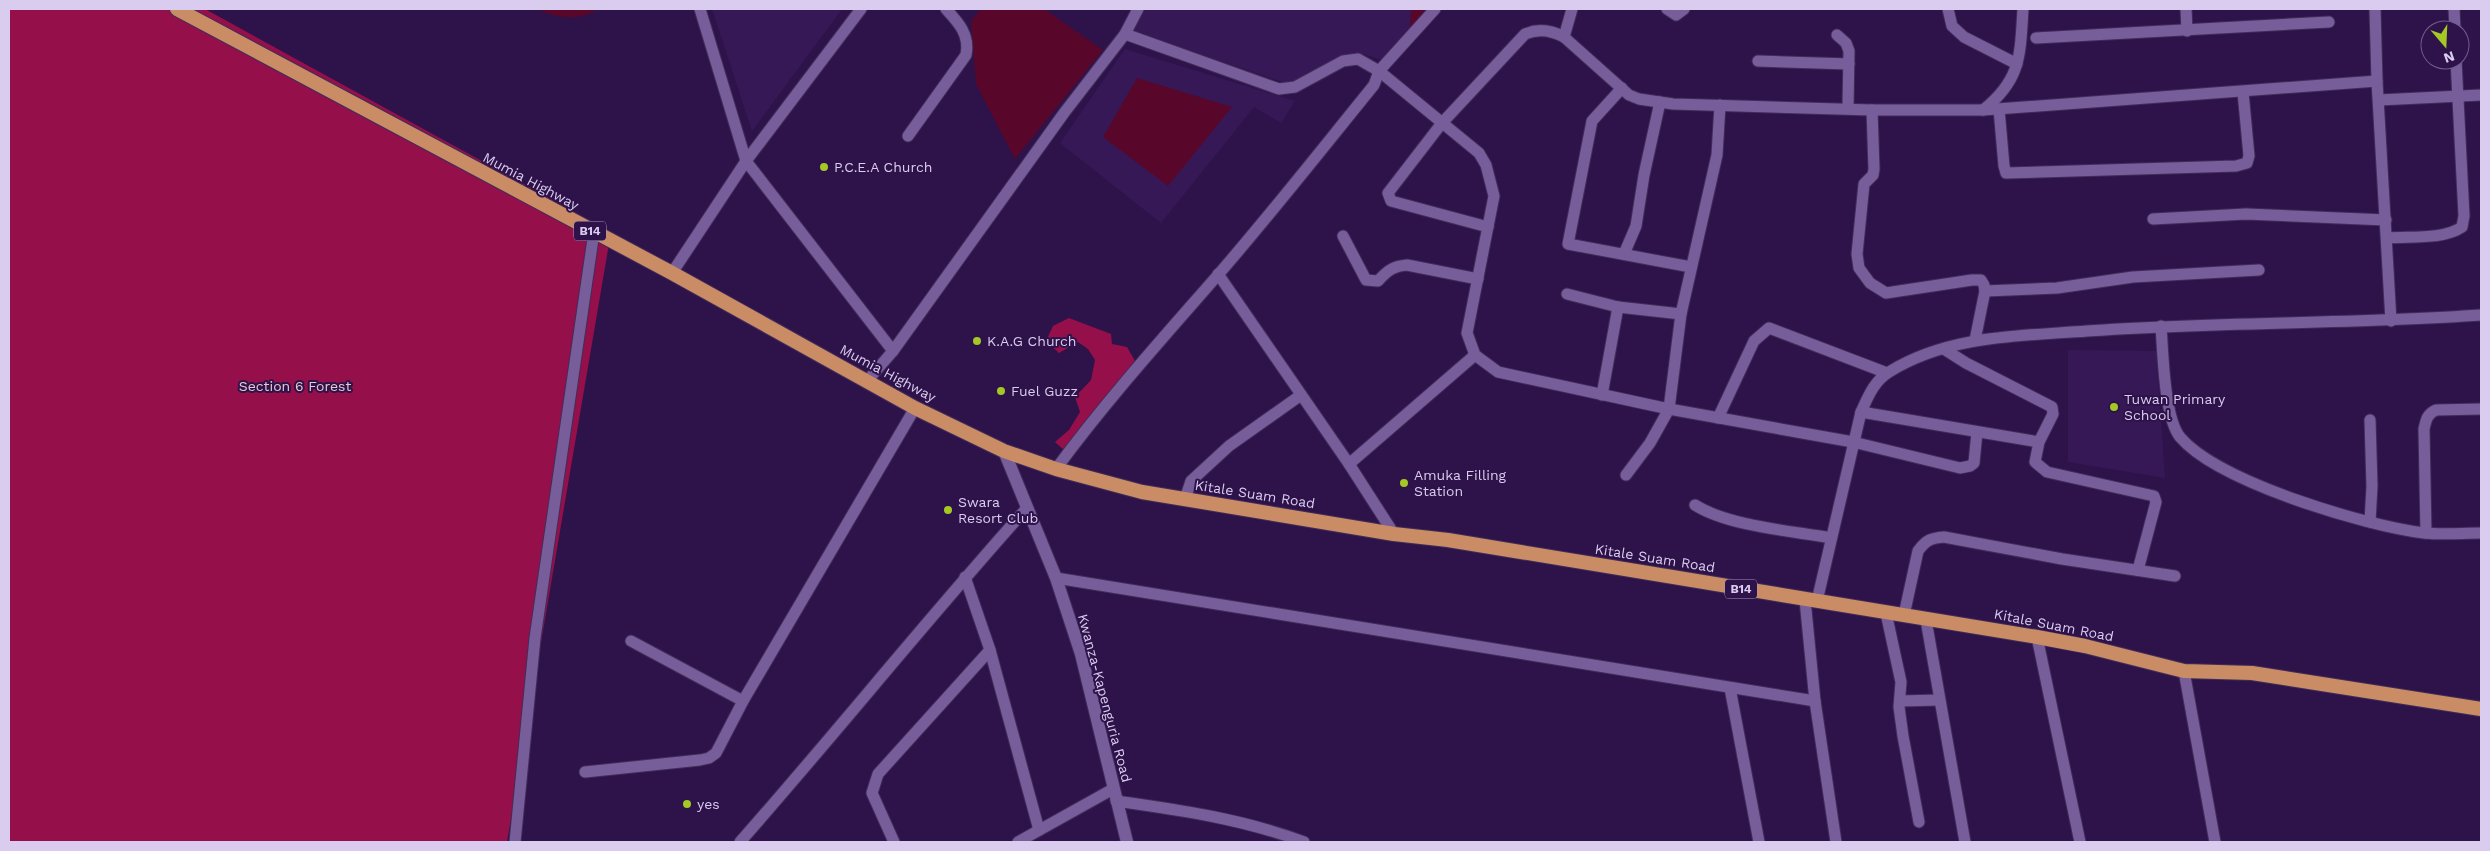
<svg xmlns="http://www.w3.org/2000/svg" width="2490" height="851" font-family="'Work Sans',sans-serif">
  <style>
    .built { fill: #361857 }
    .green { fill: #58072a }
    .forest { fill: #950f4b }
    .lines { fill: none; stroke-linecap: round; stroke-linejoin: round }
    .minor-casing { stroke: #412d59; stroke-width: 13 }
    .tertiary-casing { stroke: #412d59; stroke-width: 14 }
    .trunk-casing { stroke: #412d59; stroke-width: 16 }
    .minor { stroke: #775e9b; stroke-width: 11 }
    .tertiary { stroke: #775e9b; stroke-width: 12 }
    .trunk { stroke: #ca8c64; stroke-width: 14 }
    .poi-dot { fill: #a4c824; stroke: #2e134a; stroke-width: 2 }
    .labels { text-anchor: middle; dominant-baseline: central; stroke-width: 4; stroke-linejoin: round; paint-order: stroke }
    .shield { fill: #2e134a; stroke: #a694be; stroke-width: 1 }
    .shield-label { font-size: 12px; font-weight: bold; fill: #d9ccef }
    .poi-label { font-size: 14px; fill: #d9ccef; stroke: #2e134a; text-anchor: start }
    .street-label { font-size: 14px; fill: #d9ccef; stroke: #2e134a }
    .park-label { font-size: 14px; fill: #eac8d0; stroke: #2e134a }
  </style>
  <rect width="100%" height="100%" fill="#2e134a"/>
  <g class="built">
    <path d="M712,9H842L752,131Z"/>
    <path d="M1145,9H1411L1410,31L1382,60L1364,54L1289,84L1133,32Z"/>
    <path d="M1125,49L1295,101L1281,123L1254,107L1161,223L1060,143Z"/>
    <path d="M2068,350L2156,351L2165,478L2068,462Z"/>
  </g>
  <g class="green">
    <path d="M538,9H598C580,21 557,19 538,9Z"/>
    <path d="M981,9H1044L1103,50L1015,159L976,84L971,21Z"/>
    <path d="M1411,9H1429L1410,31Z"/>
    <path d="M1137,78L1232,107L1168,186L1103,137Z"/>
  </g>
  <g class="forest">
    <path d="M9,9H205L611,232L507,842H9Z"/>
    <path d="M1069,318L1111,334L1112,344L1127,347L1135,361L1064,450L1055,442L1069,430L1080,412L1075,397L1091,380L1095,360L1088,349L1078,342L1059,353L1046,341L1053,326Z"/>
  </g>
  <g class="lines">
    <g class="minor-casing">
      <g id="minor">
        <path d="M700,9L746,161L893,351"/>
        <path d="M1667,9L1676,15L1684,9"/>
        <path d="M1948,9L1952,26L1964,37L2017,64"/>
        <path d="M2186,9L2187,31"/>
        <path d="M2375,9L2377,81L2391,321"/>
        <path d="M2454,9L2455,30"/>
        <path d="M1125,34L1279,89L1295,87L1343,61L1358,59L1379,71L1479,153L1486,165L1494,196L1467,333L1475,355L1498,372L1669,409L1853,442L1960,468L1970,466L1974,463L1977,432"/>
        <path d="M1837,35L1846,43L1849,51L1848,107"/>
        <path d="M1564,37L1572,9"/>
        <path d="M2036,38L2329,22"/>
        <path d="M1758,61L1849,64"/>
        <path d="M1622,88L1592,121L1568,244L1691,267"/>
        <path d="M2379,100L2481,95"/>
        <path d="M1999,109L2004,166L2006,173L2236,166L2247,163L2249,156L2243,92"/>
        <path d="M1872,110L1874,169L1873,175L1864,184L1857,254L1859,268L1870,283L1886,293L1972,280H1981L1984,285L1985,291L1975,340"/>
        <path d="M1983,110C2022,79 2020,54 2023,9"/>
        <path d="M908,136L966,55C970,35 959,23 946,9"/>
        <path d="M2153,219L2246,214L2386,220"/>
        <path d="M1488,227L1391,201L1388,193L1442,123L1525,34C1539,28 1551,30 1564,37L1629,95L1639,99L1673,104L1872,110H1983L2377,81"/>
        <path d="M1343,236L1366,280L1378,281C1387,271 1393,266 1407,265L1478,279"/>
        <path d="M2387,238C2410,236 2443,240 2462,227L2464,216L2456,60"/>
        <path d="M1624,254L1636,226L1644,175L1660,102"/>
        <path d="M672,273L746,161L861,9"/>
        <path d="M1218,274L1349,464L1394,534"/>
        <path d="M1985,291L2057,288L2133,277L2259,270"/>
        <path d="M1567,294L1618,307L1681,314"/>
        <path d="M2161,326C2163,352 2164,417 2180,437C2218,482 2366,526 2424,533C2443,535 2463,533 2481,533"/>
        <path d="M1944,349L1966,363L2052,407L2053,414L2039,442L2035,462L2047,472L2154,496L2156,502L2138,570"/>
        <path d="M868,380L893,351L1064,113L1125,34L1138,9"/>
        <path d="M1602,395L1618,307"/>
        <path d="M1861,412L2039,442"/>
        <path d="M1718,418L1754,341L1769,328L1887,373"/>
        <path d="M2370,420L2372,486L2370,522"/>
        <path d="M1349,464L1475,355"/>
        <path d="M1056,469C1106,401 1162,339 1217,276C1271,214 1322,149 1374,85L1379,71L1435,9"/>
        <path d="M1626,475L1650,443L1669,409L1681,314L1717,155L1720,105"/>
        <path d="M1185,499L1191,481L1229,446L1301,395"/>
        <path d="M1695,505C1728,526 1792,531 1831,538"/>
        <path d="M2426,533L2424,429C2426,420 2427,414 2436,410L2481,409"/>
        <path d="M965,577L990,650L1039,830"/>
        <path d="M1056,578L1815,701"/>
        <path d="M1805,600L1815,701L1836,842"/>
        <path d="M1817,601L1861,412C1868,397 1874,381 1889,372C1948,335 2020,336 2087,331C2218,322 2350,324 2481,315"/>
        <path d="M1886,613L1901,682L1899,707L1903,736L1919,822"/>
        <path d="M1904,615L1918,551C1926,540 1931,538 1944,537L2062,559L2175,576"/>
        <path d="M1926,620L1965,842"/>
        <path d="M2037,637L2080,842"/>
        <path d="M631,641L743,701"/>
        <path d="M2184,671L2215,842"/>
        <path d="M1730,688L1759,842"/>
        <path d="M1900,701L1939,700"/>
        <path d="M585,772L700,760L709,758L716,753L743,701L915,408"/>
        <path d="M1116,801C1180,810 1243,819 1304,842"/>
        <path d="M515,842L535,638L594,232"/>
        <path d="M740,842C837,732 929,617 1027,508"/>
        <path d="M894,842L872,793L878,774L990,650"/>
        <path d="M1018,842L1113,789"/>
      </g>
    </g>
    <g class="tertiary-casing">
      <path id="tertiary" d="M1004,451L1056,578L1081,654L1127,842"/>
    </g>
    <g class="trunk-casing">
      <path id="trunk" d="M177,9L672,273L915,408L1004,451L1056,469L1142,492L1394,534L1448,540L2037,637L2085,646L2184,671L2252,673L2481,709"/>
    </g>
    <use href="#minor" class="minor"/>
    <use href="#tertiary" class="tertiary"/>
    <use href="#trunk" class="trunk"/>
  </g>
  <g class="poi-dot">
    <circle cx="824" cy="167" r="5"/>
    <circle cx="977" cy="341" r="5"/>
    <circle cx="1001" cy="391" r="5"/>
    <circle cx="2114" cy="407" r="5"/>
    <circle cx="1404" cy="483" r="5"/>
    <circle cx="948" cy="510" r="5"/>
    <circle cx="687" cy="804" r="5"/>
  </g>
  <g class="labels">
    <g class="shield">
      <rect x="574" y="221.5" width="32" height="19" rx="4"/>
      <rect x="1725" y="579.5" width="32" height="19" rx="4"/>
    </g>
    <g class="shield-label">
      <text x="590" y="231">B14</text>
      <text x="1741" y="589">B14</text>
    </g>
    <g class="poi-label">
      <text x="834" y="167">P.C.E.A Church</text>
      <text x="987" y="341">K.A.G Church</text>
      <text x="1011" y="391">Fuel Guzz</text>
      <text x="2124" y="399">Tuwan Primary<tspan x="2124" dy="16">School</tspan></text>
      <text x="1414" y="475">Amuka Filling<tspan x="1414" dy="16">Station</tspan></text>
      <text x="958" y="502">Swara<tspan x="958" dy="16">Resort Club</tspan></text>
      <text x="697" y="804">yes</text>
    </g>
    <g class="street-label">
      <text transform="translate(531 181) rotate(28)">Mumia Highway</text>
      <text transform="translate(888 373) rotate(28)">Mumia Highway</text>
      <text transform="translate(1255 494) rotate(9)">Kitale Suam Road</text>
      <text transform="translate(1655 558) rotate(9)">Kitale Suam Road</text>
      <text transform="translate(2054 625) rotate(11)">Kitale Suam Road</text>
      <text transform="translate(1105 698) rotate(75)">Kwanza-Kapenguria Road</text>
    </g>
    <g class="park-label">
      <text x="295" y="386">Section 6 Forest</text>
    </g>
  </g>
  <rect width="2490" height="851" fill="none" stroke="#d9ccef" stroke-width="20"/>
  <g transform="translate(2445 45) rotate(161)"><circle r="24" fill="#2e134a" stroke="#725d8c"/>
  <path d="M0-4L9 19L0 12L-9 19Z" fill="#a4c824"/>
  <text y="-8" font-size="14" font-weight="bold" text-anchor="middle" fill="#d9ccef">N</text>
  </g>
</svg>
